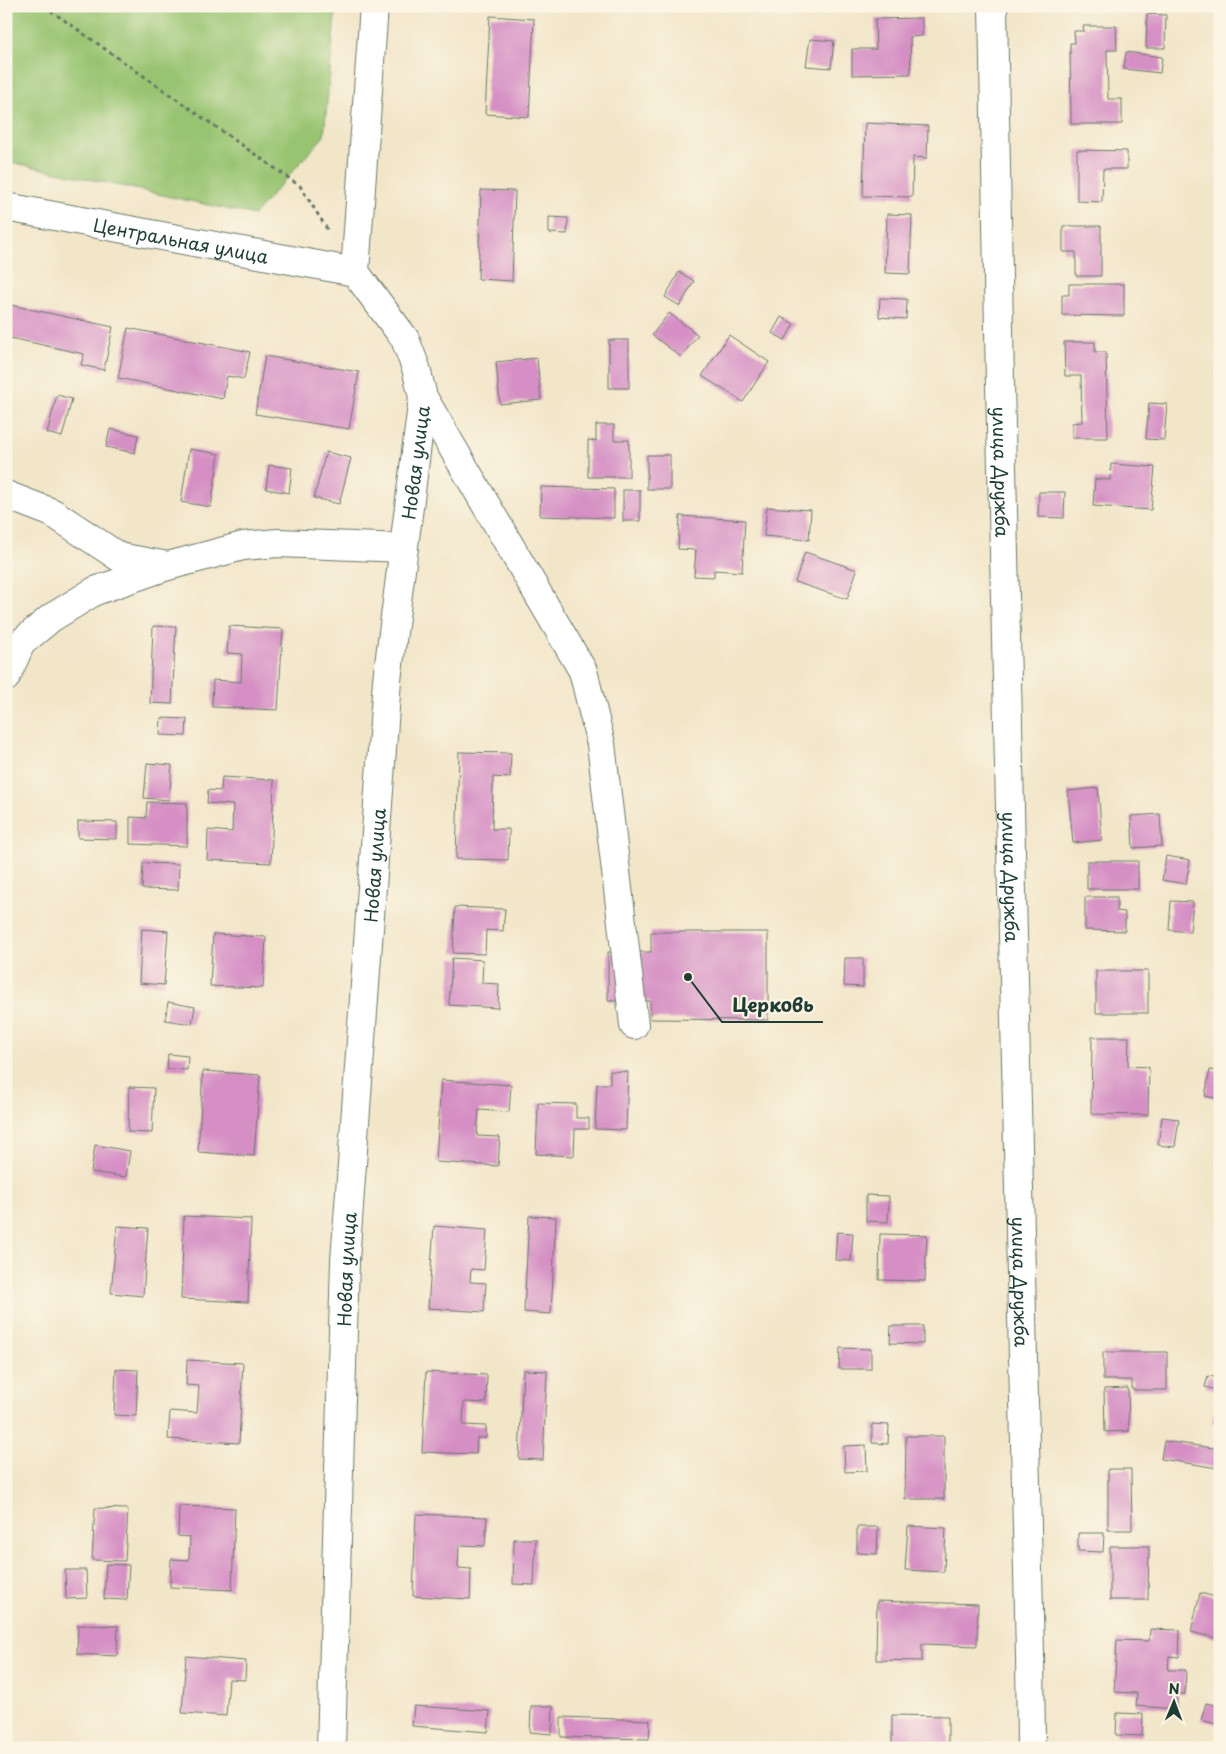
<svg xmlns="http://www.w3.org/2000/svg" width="1226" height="1754" font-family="'Playpen Sans',sans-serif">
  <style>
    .green { fill: #98c471; stroke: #5c8052 }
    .building { fill: #d58fc4 }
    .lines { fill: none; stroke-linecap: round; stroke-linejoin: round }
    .minor-casing { stroke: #697868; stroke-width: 30 }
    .path { stroke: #697868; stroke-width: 3; stroke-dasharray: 4 4; stroke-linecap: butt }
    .minor { stroke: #fff; stroke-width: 28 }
    .labels { text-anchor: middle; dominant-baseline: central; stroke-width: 4.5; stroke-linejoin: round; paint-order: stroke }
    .street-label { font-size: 18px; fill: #1f3d34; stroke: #fcf5e5 }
    .leader { fill: none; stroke: #1f3d34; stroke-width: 2 }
    .callout-dot { fill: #1f3d34; stroke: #fcf5e5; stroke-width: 2 }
    .callout-label { font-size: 19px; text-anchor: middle; font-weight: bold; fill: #1f3d34; stroke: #fcf5e5; stroke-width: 4.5; stroke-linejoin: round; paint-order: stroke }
  </style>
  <rect width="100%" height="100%" fill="#fcf5e5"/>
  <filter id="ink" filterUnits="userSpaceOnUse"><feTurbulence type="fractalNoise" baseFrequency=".02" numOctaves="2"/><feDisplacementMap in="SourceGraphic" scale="10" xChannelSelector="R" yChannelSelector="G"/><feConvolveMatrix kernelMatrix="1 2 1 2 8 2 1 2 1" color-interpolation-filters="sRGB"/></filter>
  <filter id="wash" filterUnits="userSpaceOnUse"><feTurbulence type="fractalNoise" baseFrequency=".0096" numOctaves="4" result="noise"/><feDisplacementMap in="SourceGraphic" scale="20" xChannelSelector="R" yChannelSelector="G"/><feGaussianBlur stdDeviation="1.12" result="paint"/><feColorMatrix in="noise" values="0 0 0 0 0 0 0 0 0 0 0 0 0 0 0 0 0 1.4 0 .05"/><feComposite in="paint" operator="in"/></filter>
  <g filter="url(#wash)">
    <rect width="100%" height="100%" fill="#f2e6c9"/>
    <path class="green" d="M6,6H336L324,136L254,215L6,161Z"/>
    <g id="blocks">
      <g class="building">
        <path d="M1147,14L1166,15L1165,48H1146Z"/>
        <path d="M490,16L534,19L529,117L485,114Z"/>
        <path d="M922,18V36L910,37L911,74L852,75V49H876L875,19Z"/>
        <path d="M1083,26H1116L1117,50H1107L1108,99H1122V124H1071L1070,43H1075L1074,31H1084Z"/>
        <path d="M810,39L834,41L831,68L806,66Z"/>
        <path d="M1126,52L1162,57L1160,73L1124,69Z"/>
        <path d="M865,123L928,126L927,158L913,157L912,197L863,196Z"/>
        <path d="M1077,150L1127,151V169H1103L1102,202L1077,201Z"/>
        <path d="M481,190L515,191L512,281L478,279Z"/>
        <path d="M887,214L912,215L910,274L885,273Z"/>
        <path d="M549,217L568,218L567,234L549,233Z"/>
        <path d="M1063,226H1101V276H1076V252H1063Z"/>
        <path d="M679,272L694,281L680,306L665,297Z"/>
        <path d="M1069,284H1124V316L1062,315V295H1069Z"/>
        <path d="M880,298L907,299L906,319L879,317Z"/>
        <path d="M6,304L113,327L104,370L81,365L84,354L6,337Z"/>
        <path d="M669,313L698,335L681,357L652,335Z"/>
        <path d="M781,317L794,324L785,340L772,333Z"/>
        <path d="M128,328L250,352L244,379L227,376L223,399L118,378Z"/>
        <path d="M729,335L769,362L743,402L702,376Z"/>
        <rect x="609" y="340" width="20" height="48"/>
        <path d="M1064,342H1095V352H1106L1108,438H1072V423L1082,422L1081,376H1065Z"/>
        <path d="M265,356L359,372L349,429L255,414Z"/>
        <path d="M537,358L541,400L500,404L496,362Z"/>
        <path d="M57,395L72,399L62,437L47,433Z"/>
        <path d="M1149,403L1167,404L1164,440L1146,439Z"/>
        <path d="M596,425H614V440H629V477H588V440L596,441Z"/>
        <path d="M110,429L138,435L135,453L106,447Z"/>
        <path d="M189,449L219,454L211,507L181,502Z"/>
        <path d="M326,452L351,458L339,504L314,498Z"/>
        <rect x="647" y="455" width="23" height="34"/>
        <path d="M1111,464L1155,467L1151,510L1093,506L1095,479L1110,480Z"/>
        <path d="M269,465L292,468L289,493L266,489Z"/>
        <path d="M541,487L614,489V518L540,516Z"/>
        <rect x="623" y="490" width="17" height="31"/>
        <path d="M1039,492H1065L1064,518L1038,517Z"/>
        <path d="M767,507L811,510L809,540L764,536Z"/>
        <path d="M680,516L745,520L742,572L714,570V577L694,576L696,550L678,549Z"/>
        <path d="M805,552L857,570L847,599L795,582Z"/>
        <path d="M153,626L176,627L172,704L150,703Z"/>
        <path d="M229,626L283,629L278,710L212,707L213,680L241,682L242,654L227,653Z"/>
        <path d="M161,718L187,719L186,736L160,735Z"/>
        <path d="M459,752L511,753L510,778L493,777L492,829H509L508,860L456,859Z"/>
        <path d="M147,763L172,765L169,800L144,798Z"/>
        <path d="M222,777L274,780L271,863L207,860L208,830L232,832L233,805L207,803L208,790L221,791Z"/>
        <path d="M1098,788L1102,840L1073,843L1068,791Z"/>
        <path d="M147,802L187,803V846L130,844V817L146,818Z"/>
        <path d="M1160,814L1162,846L1133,848L1131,816Z"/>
        <path d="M78,821L117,822V839L78,838Z"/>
        <path d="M1166,856L1190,860L1186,884L1162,880Z"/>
        <rect x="1087" y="861" width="51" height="28"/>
        <path d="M143,863L179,864L178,890L142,889Z"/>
        <path d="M1085,897H1117V911L1125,912V931L1085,930Z"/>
        <path d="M1171,901L1193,902L1190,932L1169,930Z"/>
        <path d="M455,907L505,909L503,931L486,930L485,954L453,953Z"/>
        <path d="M142,929L168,931L164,985L139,983Z"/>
        <path d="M651,932H768V1020L650,1019V1001H608V952H651Z"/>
        <path d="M213,934L266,937L263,988L210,986Z"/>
        <path d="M452,958L483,960L482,983L499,984L498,1008L449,1005Z"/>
        <path d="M845,958H863V987L844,986Z"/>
        <rect x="1096" y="971" width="52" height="42"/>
        <path d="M168,1002L195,1007L192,1024L165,1020Z"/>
        <path d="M1092,1037H1129L1128,1066L1149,1067L1148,1115L1091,1114Z"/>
        <path d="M168,1054L188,1056L187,1070L167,1069Z"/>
        <path d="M1210,1070L1220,1071V1099L1205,1096Z"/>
        <path d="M203,1071L260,1075L254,1156L198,1152Z"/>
        <path d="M610,1071L628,1072L626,1130L595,1129L597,1084H610Z"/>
        <path d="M441,1080L511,1085L509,1112L479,1110L477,1136L500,1137L498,1166L436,1162Z"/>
        <path d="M129,1087L154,1088L152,1133L128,1132Z"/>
        <path d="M538,1103L576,1104V1118H589V1129H575L574,1156L536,1154Z"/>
        <path d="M1162,1117L1179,1119L1175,1147L1158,1145Z"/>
        <path d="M95,1145L130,1151L126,1177L91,1172Z"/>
        <path d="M866,1195L889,1196L888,1222L866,1221Z"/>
        <path d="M184,1216L251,1219L248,1302L181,1299Z"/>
        <path d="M529,1216L556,1217L551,1314L524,1312Z"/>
        <path d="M117,1226L148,1228L143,1296L111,1293Z"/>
        <path d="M434,1226L487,1230L484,1270L471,1269L470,1282L486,1283L484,1312L428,1308Z"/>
        <path d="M837,1232L853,1233L851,1261L835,1260Z"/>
        <path d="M880,1234L927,1235L925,1281L879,1280Z"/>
        <path d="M891,1326H923V1344L890,1343Z"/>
        <path d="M840,1348L871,1349V1369H839Z"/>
        <path d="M1103,1352H1167V1390H1132V1380H1103Z"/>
        <path d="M187,1360L243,1363L239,1443L168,1439L170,1411L197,1413L199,1386L186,1385Z"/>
        <path d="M116,1369L138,1370L136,1416L114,1415Z"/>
        <path d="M523,1370L547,1371L543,1460L519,1459Z"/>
        <path d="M426,1372L487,1375L486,1403L464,1402L463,1425L486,1426V1438H477L476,1454L422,1452Z"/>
        <path d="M1208,1376L1220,1378V1391L1205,1387Z"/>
        <path d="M1128,1388L1129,1431L1105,1432L1104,1389Z"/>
        <path d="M1219,1392H1220V1424L1212,1422Z"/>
        <path d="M872,1424L889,1425L888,1444L872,1443Z"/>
        <path d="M906,1436H944V1499H905Z"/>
        <path d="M1164,1441L1220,1449L1218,1468L1161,1459Z"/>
        <path d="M866,1445L867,1471L845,1472L844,1446Z"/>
        <path d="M1108,1469H1131L1132,1530H1108Z"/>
        <path d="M179,1506L235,1508L232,1590L170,1587L171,1559L189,1560L190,1537L178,1536Z"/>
        <path d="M95,1508L128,1509L125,1561L92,1560Z"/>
        <path d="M416,1514L487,1517L485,1546L459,1545L458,1568L471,1569L470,1599L413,1596Z"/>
        <path d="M908,1526L946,1528L944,1572L905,1570Z"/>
        <path d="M857,1527H878L877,1554L857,1553Z"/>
        <path d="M1078,1533H1104L1103,1552L1078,1551Z"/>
        <path d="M514,1539H536L534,1585L513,1584Z"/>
        <path d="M1110,1546H1149L1148,1600H1110Z"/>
        <path d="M106,1564L129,1565L127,1600L104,1599Z"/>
        <path d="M65,1570H86L87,1598L66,1599Z"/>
        <path d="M1200,1593L1220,1598V1639L1191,1632Z"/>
        <path d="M877,1601L978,1604L977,1646L922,1644V1661L876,1660Z"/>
        <path d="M78,1625L118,1626L117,1656L77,1654Z"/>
        <path d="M1150,1629L1180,1630L1179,1657L1169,1656L1168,1670H1186L1185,1694H1177V1709L1136,1706L1137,1693L1114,1692L1117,1640L1149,1641Z"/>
        <path d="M186,1656L246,1661L245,1680L229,1679L226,1716L182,1713Z"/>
        <path d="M1206,1703L1220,1706V1725L1201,1720Z"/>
        <path d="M414,1706L490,1711L488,1732L412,1726Z"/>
        <path d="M531,1706H553L552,1734L530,1732Z"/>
        <path d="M1117,1713L1143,1714L1142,1736L1116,1735Z"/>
        <path d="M892,1715L948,1716V1748H892Z"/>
        <path d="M561,1717L650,1720L649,1739L561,1737Z"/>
      </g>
    </g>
  </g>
  <g filter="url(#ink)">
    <use href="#blocks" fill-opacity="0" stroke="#697868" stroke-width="1"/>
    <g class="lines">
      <g class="minor-casing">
        <g id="minor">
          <path id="s1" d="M993,6L1000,384L1030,1655L1031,1748"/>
          <path id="s2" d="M6,207L355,272"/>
          <path d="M423,397L583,671L601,744L634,1025"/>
          <path d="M6,495L53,513L119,557L168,566L243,546L278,543L404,548"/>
          <path d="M6,677L21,643L51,618L95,591L167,566"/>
          <path id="s3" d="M331,1748L345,1261L387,680L423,397L416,368L405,339L355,272L374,6"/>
        </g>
      </g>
      <path class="path" d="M44,6L300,186L329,232"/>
      <use href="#minor" class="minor"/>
    </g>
  </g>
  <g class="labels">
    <g class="street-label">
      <text stroke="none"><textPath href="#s2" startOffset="178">Центральная улица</textPath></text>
      <text stroke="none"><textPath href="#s3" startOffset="1289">Новая улица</textPath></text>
      <text stroke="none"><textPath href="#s1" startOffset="466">улица Дружба</textPath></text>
      <text stroke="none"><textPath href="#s3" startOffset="884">Новая улица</textPath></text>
      <text stroke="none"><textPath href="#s1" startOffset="871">улица Дружба</textPath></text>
      <text stroke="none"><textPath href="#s3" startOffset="479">Новая улица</textPath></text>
      <text stroke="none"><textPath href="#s1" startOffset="1276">улица Дружба</textPath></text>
    </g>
  </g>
  <path class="leader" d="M688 977L722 1022H823"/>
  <circle class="callout-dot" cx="688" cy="977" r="5"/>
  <g class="callout-label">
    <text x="773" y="1012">Церковь</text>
  </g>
  <rect width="1226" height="1754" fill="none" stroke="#fcf5e5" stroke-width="25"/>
  <g transform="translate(1174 1702) rotate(1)" stroke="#fcf5e5" stroke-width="4" paint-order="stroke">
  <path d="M0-4L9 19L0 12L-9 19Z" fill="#1f3d34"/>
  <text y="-8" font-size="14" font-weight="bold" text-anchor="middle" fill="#1f3d34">N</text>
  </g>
</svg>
